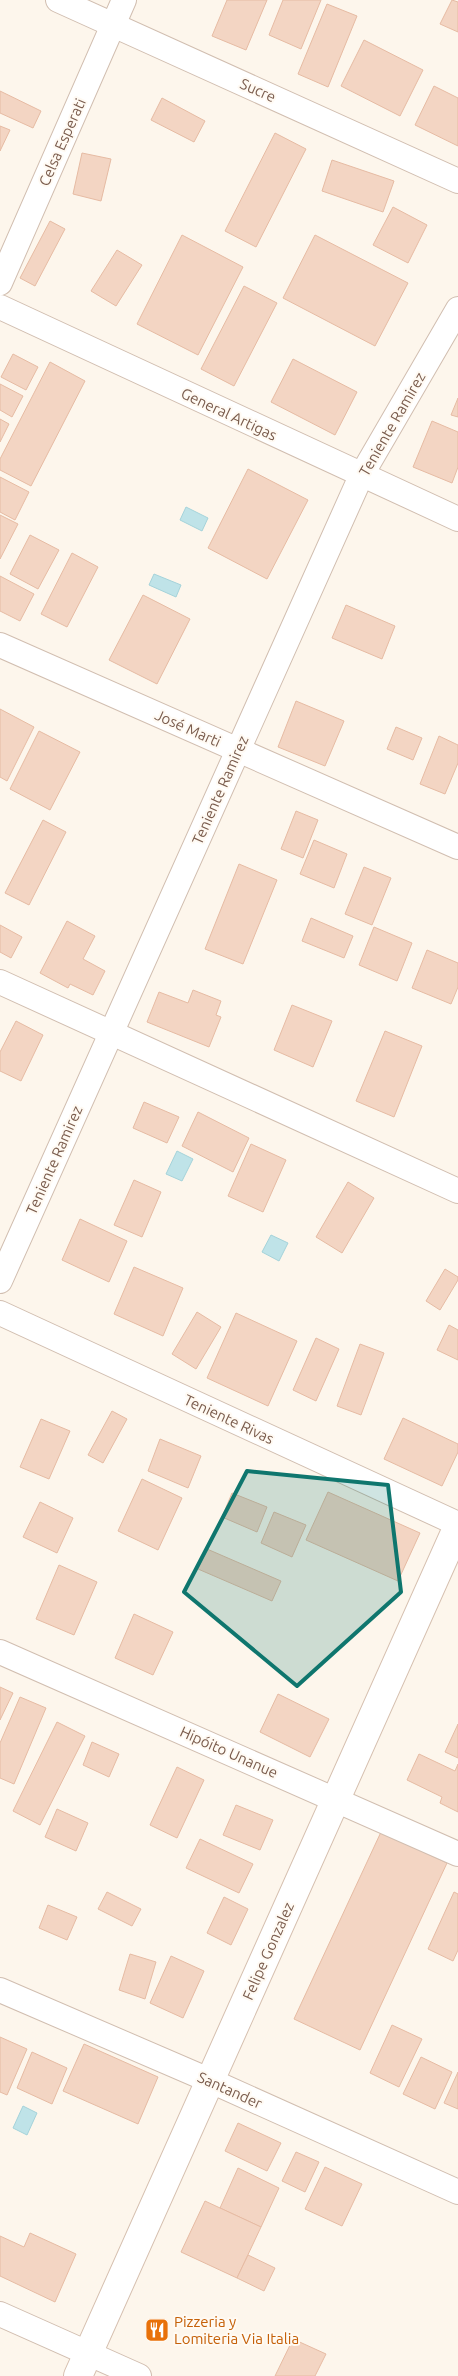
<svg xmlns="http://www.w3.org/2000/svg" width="458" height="2376" font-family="Ubuntu,sans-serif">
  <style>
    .water { fill: #bfe3e8; stroke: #a5d3da }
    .building { fill: #f3d5c3; stroke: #e6bba3 }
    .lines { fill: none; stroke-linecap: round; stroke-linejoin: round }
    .street-casing { stroke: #d1beb0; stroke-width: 26 }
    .secondary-casing { stroke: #d6c0b0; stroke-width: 30 }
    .street { stroke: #fff; stroke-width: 24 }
    .secondary { stroke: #fff; stroke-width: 28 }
    .marked { fill: #0f766e; fill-opacity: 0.2; stroke: #0f766e; stroke-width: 4; stroke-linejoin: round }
    .labels { text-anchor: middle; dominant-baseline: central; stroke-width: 4; stroke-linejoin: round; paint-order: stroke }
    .street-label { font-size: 15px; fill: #7a5c4d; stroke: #fffaf3 }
    .food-label { font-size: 15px; fill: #c56008; stroke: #fffaf3; text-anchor: start }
  </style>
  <rect width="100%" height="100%" fill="#fdf6ec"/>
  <g class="water">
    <path d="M186,507L208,518L202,531L180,520Z"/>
    <path d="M154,574L181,585L176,597L149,585Z"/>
    <path d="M177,1151L193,1159L182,1181L166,1174Z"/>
    <path d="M271,1235L288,1243L279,1261L262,1252Z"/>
    <path d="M23,2106L37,2113L27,2135L13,2128Z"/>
  </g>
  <g class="building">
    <path d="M227,0H267L246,50L212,36Z"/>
    <path d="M283,0H321L301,49L269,35Z"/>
    <path d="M452,0L458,2V32L440,24Z"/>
    <path d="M327,4L357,16L328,87L298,74Z"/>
    <path d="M364,40L423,70L400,116L341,86Z"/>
    <path d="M434,86L458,98V146L415,125Z"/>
    <path d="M0,91L41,111L33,128L0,113Z"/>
    <path d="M162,98L205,121L194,142L151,120Z"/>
    <path d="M0,126L10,130L0,151Z"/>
    <path d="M275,133L306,149L256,247L225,231Z"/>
    <path d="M82,153L111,159L101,201L73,194Z"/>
    <path d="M332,160L394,181L383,212L322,191Z"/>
    <path d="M393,207L427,225L408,263L373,245Z"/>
    <path d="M50,221L65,229L35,286L20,278Z"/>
    <path d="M182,235L243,267L198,355L137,324Z"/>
    <path d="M315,235L408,283L375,346L283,298Z"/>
    <path d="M117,250L142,265L116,306L91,291Z"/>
    <path d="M244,286L277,303L234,386L201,369Z"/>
    <path d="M13,354L38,367L26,390L1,377Z"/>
    <path d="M293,359L357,392L335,435L271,402Z"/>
    <path d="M50,362L85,381L31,486L0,470V459Z"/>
    <path d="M0,384L23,396L12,417L0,410Z"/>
    <path d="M458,398V417L451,415Z"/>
    <path d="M0,419L9,424L0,442Z"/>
    <path d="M432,421L458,432V467L452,483L413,467Z"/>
    <path d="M248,469L308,500L267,579L208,548Z"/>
    <path d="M0,477L29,492L15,520L0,512Z"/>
    <path d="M0,515L18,524L0,559Z"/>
    <path d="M30,535L59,550L38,589L10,574Z"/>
    <path d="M72,553L98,567L67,627L41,614Z"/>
    <path d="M0,576L34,594L20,621L0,611Z"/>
    <path d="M143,595L190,619L157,684L109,660Z"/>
    <path d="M346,605L395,626L382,659L332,638Z"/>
    <path d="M296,701L344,721L325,766L278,747Z"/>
    <path d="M0,709L34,727L7,781L0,777Z"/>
    <path d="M396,727L422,738L413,760L387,749Z"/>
    <path d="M39,731L80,752L50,810L10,789Z"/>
    <path d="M439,736L458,745V763L445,794L420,784Z"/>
    <path d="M296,811L318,820L303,858L281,849Z"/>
    <path d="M43,820L66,832L29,905L5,893Z"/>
    <path d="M314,840L347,854L334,888L300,874Z"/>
    <path d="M239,864L277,880L243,964L205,949Z"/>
    <path d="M364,867L391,878L372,925L345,914Z"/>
    <path d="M311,918L353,936L344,958L302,941Z"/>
    <path d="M67,921L95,936L83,959L105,971L93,995L70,984L68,988L40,973Z"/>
    <path d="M0,925L22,937L11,958L0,952Z"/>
    <path d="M374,927L412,943L397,981L359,965Z"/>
    <path d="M427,950L458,963V987L451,1004L412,988Z"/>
    <path d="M193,990L221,1001L216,1015L221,1017L209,1047L147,1022L159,992L188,1003Z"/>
    <path d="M292,1005L332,1021L313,1067L274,1050Z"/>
    <path d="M16,1021L43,1035L21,1081L0,1071V1052Z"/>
    <path d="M385,1031L422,1046L394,1117L356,1101Z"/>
    <path d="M144,1102L179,1117L167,1143L133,1128Z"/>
    <path d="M198,1112L249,1138L233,1172L182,1146Z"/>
    <path d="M251,1144L286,1160L263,1212L228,1196Z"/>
    <path d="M134,1180L161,1192L142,1237L114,1225Z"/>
    <path d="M348,1182L374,1198L342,1253L316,1237Z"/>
    <path d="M80,1219L127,1241L109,1282L62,1260Z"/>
    <path d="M134,1267L183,1288L163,1336L114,1314Z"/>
    <path d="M445,1269L458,1277V1280L440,1310L426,1301Z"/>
    <path d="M197,1312L221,1327L196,1369L172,1354Z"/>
    <path d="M236,1313L297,1341L268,1406L207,1378Z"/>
    <path d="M449,1325L458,1330V1360L437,1350Z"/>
    <path d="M316,1338L339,1349L316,1401L293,1390Z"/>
    <path d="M360,1344L384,1353L361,1415L337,1406Z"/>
    <path d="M112,1411L127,1419L103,1463L88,1455Z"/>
    <path d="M403,1418L458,1444V1452L442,1486L384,1459Z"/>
    <path d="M41,1419L70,1431L49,1479L20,1467Z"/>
    <path d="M160,1439L201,1456L188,1488L148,1471Z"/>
    <path d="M142,1479L182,1498L158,1550L118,1531Z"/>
    <path d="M328,1492L420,1533L398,1581L306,1540Z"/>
    <path d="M232,1493L267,1507L257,1532L222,1517Z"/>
    <path d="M40,1502L73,1518L57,1553L23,1537Z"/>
    <path d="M274,1512L306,1525L292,1557L261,1543Z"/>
    <path d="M207,1549L281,1581L272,1601L198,1569Z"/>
    <path d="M59,1565L97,1582L74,1635L36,1619Z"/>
    <path d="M134,1614L173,1632L153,1675L115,1658Z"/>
    <path d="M0,1687L13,1693L0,1720Z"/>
    <path d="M278,1694L329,1719L310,1757L260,1732Z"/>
    <path d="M20,1697L46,1708L14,1784L0,1778V1743Z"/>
    <path d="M57,1722L85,1736L40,1825L13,1811Z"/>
    <path d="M458,1724V1758L445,1752Z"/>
    <path d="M92,1742L119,1754L109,1777L83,1765Z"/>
    <path d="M419,1754L455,1771L458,1764V1812L440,1803L442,1797L407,1780Z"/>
    <path d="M177,1767L204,1780L177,1838L150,1825Z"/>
    <path d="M236,1805L273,1820L260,1850L223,1835Z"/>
    <path d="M57,1809L88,1823L76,1851L45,1837Z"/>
    <path d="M381,1832L447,1863L360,2050L294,2019Z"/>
    <path d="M200,1839L253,1864L239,1893L186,1868Z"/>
    <path d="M107,1892L141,1909L132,1926L98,1909Z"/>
    <path d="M454,1892L458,1894V1950L453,1961L428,1949Z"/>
    <path d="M224,1897L248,1909L231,1945L207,1933Z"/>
    <path d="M48,1905L77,1917L67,1940L39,1928Z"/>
    <path d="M130,1954L156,1962L145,1999L119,1990Z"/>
    <path d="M171,1956L204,1971L183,2018L150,2003Z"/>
    <path d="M392,2025L422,2039L399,2087L370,2073Z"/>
    <path d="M0,2037L27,2049L7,2095L0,2092Z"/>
    <path d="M84,2044L158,2077L138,2124L63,2091Z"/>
    <path d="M32,2052L67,2068L52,2104L17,2088Z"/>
    <path d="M421,2057L452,2072L435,2109L403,2094Z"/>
    <path d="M458,2072V2109L444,2103Z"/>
    <path d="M238,2123L281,2143L267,2171L225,2151Z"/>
    <path d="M296,2152L319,2162L305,2192L282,2181Z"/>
    <path d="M325,2167L362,2184L342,2226L305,2209Z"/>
    <path d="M238,2168L279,2188L261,2227L220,2208Z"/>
    <path d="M205,2201L261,2227L237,2278L181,2252Z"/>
    <path d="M30,2233L76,2254L55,2302L0,2276V2236L24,2247Z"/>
    <path d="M248,2255L275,2268L264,2291L237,2278Z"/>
    <path d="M293,2339L326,2354L315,2376H275Z"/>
  </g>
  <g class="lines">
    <g class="street-casing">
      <g id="street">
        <path d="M58,0L458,181"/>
        <path d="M0,283L124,0"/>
        <path d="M0,307L458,519"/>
        <path d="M0,645L458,847"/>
        <path d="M0,982L458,1191"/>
        <path d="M0,1281L361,476L458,309"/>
        <path d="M0,1313L458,1524"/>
        <path d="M0,1652L458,1854"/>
        <path d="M0,1990L211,2081L458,2192"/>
        <path d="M0,2314L139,2376"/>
      </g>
    </g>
    <g class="secondary-casing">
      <path id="secondary" d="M78,2376L458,1526"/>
    </g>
    <use href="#street" class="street"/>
    <use href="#secondary" class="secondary"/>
  </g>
  <path class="marked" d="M247,1471L388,1485L401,1592L297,1686L184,1592Z"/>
  <defs>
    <g id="restaurant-square" transform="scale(1.25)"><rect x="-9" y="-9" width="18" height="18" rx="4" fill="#e8710a" stroke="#fffaf3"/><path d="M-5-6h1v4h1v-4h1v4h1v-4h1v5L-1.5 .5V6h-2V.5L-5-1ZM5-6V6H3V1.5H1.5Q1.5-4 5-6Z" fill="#fff"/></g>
  </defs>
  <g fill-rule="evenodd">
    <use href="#restaurant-square" x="157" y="2330"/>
  </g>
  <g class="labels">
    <g class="street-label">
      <text transform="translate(258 90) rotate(24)">Sucre</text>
      <text transform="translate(62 142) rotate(-66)">Celsa Esperati</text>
      <text transform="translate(229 414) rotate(25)">General Artigas</text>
      <text transform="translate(392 424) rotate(-60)">Teniente Ramirez</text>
      <text transform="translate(188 728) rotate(24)">José Marti</text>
      <text transform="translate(220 790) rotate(-66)">Teniente Ramirez</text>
      <text transform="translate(54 1160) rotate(-66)">Teniente Ramirez</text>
      <text transform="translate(229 1419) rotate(25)">Teniente Rivas</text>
      <text transform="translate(229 1752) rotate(24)">Hipóito Unanue</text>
      <text transform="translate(268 1951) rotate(-66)">Felipe Gonzalez</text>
      <text transform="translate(230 2090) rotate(24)">Santander</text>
    </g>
    <g class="food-label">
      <text x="174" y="2321">Pizzeria y<tspan x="174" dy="17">Lomiteria Via Italia</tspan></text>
    </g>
  </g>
</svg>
